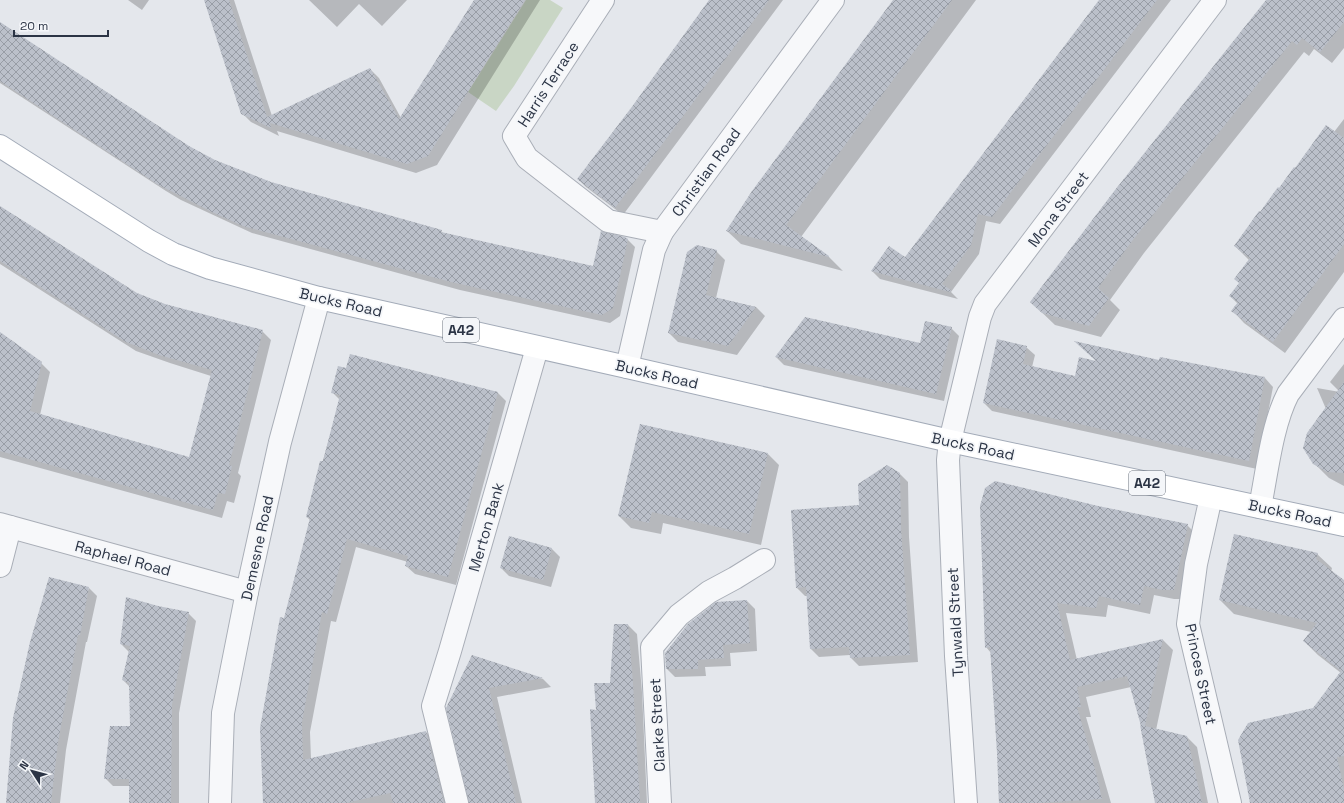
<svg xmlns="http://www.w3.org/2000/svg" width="1344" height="803" font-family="'Space Grotesk',sans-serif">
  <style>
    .garden { fill: #c9d6c5 }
    .shadow { fill: #0003 }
    .building { fill: url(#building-cross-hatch) }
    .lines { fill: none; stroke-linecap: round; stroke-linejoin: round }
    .minor-casing { stroke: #a9aeb7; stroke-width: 24 }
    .primary-casing { stroke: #a3abb8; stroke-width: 24 }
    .minor { stroke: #f7f8fa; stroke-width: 22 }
    .primary { stroke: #fff; stroke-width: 22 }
    .labels { text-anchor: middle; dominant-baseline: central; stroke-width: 3.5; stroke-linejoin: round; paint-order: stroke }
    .shield { fill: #f4f6f9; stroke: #676e7b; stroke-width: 1 }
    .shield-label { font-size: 14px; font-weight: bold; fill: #2b3445 }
    .street-label { font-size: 15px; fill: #2b3445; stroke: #f4f6f9 }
  </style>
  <defs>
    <pattern id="building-cross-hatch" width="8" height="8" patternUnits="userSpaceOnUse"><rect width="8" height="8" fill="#bbc0ca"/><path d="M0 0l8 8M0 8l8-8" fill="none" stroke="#989da6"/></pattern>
  </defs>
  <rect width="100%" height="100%" fill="#e4e7ec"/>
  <path class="garden" d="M526,0H550L563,8L514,86L496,111L468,92Z"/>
  <g class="shadow">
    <path d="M128,0H149L142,10Z"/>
    <path d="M205,0H234L272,116L370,69L379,78L401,118L475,0H540L437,165L416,173L277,131L279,136L251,122L242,113Z"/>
    <path d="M309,0H407L382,26L359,4L337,27Z"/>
    <path d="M710,0H783L623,215L586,187L578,179L632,108Z"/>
    <path d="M894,0H976L801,237L829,257L843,271L741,244L727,231Z"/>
    <path d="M1100,0H1171L1000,224L986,221L979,254L951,292L958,299L880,279L872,271L905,259Z"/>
    <path d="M1268,0H1344V48L1332,63L1314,49L1309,56L1304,52L1144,253L1110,300L1120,310L1101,337L1055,325L1031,302Z"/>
    <path d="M0,24L188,147L214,161L271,183L441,231L443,233L594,267L627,239L635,247L620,316L610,323L460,290L252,233L181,200L166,191L0,83Z"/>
    <path d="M1344,119V272L1285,353L1244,323L1233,311L1238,304L1230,296L1240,284L1249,260L1235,246L1295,169L1334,132Z"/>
    <path d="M0,207L137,294L165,305L262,331L271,340L238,473L241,476L234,503L227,501L222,518L0,457V343L41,363L50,372L40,415L190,458L211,376L170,363L136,351L0,264Z"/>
    <path d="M716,251L725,260L716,298L756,307L765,316L737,355L678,342L669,333Z"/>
    <path d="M951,328L959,336L944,401L784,365L776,357L921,345Z"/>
    <path d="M1026,347L1035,355L1032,367L1076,377L1098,362H1159L1160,358L1265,378L1273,387L1257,469L992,411L984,403Z"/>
    <path d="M1344,364V486L1329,478L1314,463L1326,409L1317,388L1340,392L1330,382Z"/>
    <path d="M332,392H497L506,401L456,585L415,574L406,566L408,562L356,547L336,622L331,621L310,732L311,759L426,732L435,741L450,803H264L285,619L310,520L307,517L340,400Z"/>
    <path d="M767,453L779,465L761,545L663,523L661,534L631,528L619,516Z"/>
    <path d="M900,474L908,482L909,537L918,662L859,666L851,658L850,655L819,657L811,649L808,596H805L797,588L860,505Z"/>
    <path d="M1098,507L1187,525L1197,535L1183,599H1174L1154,595L1150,614L1108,605L1106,617L1066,613L1077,660L1163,640L1173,650L1156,730L1187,737L1197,747L1208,803H1156L1142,727L1131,687L1086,697L1091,717H1086L1111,803H999L998,753L991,653L986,647Z"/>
    <path d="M510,537L552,549L560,557L551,587L509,576L501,568Z"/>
    <path d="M1317,554L1332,568L1331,572L1344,582V803H1254L1314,708L1341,673L1318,655L1304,641L1311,632L1234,614L1220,600Z"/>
    <path d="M89,588L97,596L87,642H86L66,750L60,803H6Z"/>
    <path d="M747,601L755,609L757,651L730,653L731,666L705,667L706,676L675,677L667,669Z"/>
    <path d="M158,607L188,613L196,621L179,713V803H130V786H113L105,778L131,727L130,687L123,680L129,652L121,644Z"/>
    <path d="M628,625L637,634L642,692L647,803H596L597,711L611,683Z"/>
    <path d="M472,656L543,679L551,687L497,697L522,803H470Z"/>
  </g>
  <g class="building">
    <path d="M204,0H229L267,117L370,68L399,119L474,0H525L428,156L407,164L270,123L271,128L241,114Z"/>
    <path d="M709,0H769L615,208L577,179L631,108Z"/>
    <path d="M893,0H952L786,225L829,256V257L726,231L752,191Z"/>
    <path d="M1099,0H1157L992,217L978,214L971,245L942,284L951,290L950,292L871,271L889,246L905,257Z"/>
    <path d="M1266,0H1344V22L1320,52L1302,38L1297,45L1292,41L1132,241L1098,288L1109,298L1089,326L1042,313L1030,302L1115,190Z"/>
    <path d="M0,22L189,146L215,160L271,182L442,230L441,232L593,266L601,231L625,237L628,239L613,308L602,315L451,282L243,226L212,212L157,184L0,81Z"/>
    <path d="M1326,125L1344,138V244L1273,342L1231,311L1238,302L1229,296L1239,283L1234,279L1250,258L1234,246L1259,211L1260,212L1278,187L1279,188L1294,167L1295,168Z"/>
    <path d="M0,206L137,293L165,304L263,330L229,465L232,466L225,494L218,493L213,510L0,451V332L42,362L30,411L189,457L212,370L159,355L126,342L0,261Z"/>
    <path d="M697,245L717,250L706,295L756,307L728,346L668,333L687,252Z"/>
    <path d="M805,317L920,343L925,321L952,327L936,394L775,357Z"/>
    <path d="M997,339L1027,346L1023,364L1075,376L1079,357L1096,361L1074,341L1159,360L1160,357L1265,377L1249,461L983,403Z"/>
    <path d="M350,354L498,392L448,577L405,566L408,556L347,539L327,614L322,612L302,722L303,760L426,731L444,803H393L390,793L346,803H263L260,728L280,617L284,618L310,518L306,517L320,461H323L340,395L331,393L338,366L346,368Z"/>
    <path d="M1344,382V473L1327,472L1313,464L1303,448L1307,433Z"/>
    <path d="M640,424L768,453L749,534L652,512L649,523L618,516Z"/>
    <path d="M887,465L900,473L901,528L910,655L850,658L849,647L810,649L806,587L796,588L791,510L859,505L858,484Z"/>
    <path d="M995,481L1098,506L1188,524L1174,590H1163L1144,586L1140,605L1099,596L1096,608L1057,603L1070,660L1163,639L1145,726L1187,736L1202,803H1155L1140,725L1141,726L1127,676L1077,687L1081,707H1077L1095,769L1102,799L1038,803H999L997,753L990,647L985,648L980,506L985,488Z"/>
    <path d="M1234,534L1318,553L1316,559L1344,580V756L1337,757L1344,789V803H1250L1238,740L1248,723L1313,708L1341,671L1303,641L1317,623L1219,600Z"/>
    <path d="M509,536L552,548L543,580L500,568Z"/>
    <path d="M49,577L89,587L80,635H78L58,742L51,803H6L13,718L30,642Z"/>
    <path d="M126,597L158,606L189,612L172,705L171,803H129V779H104L110,726H130L129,683L122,680L130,646L120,644Z"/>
    <path d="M747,600L750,643L723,645L724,658L698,660V669H666L665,653L688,624L716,602Z"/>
    <path d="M614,624H628L633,683L640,803H595L590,709L596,710L594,683H610Z"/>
    <path d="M472,655L543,678L489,688L516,803H469L446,708Z"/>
  </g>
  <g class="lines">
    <g class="minor-casing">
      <g id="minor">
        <path d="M603,0L514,136L527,158L608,221L662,232"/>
        <path d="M627,367L654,250L662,232L833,0"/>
        <path d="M1211,497L1196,564L1188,624L1230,803"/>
        <path d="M1260,507C1267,472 1272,425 1288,394L1344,319"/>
        <path d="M0,524L247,592"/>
        <path d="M0,566L10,527"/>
        <path d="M220,803L223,713L247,592L280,442L319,298"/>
        <path d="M457,803L433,706L450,651L537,348"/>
        <path d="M660,803L652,647L679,615L709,592L735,578L764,560"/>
        <path d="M966,803L956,656L948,460L950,441L980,317L985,304L1215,0"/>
      </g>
    </g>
    <g class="primary-casing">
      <path id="primary" d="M0,146L149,241L173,254L210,268L319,298L627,367L950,441L1344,525"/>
    </g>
    <use href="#minor" class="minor"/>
    <use href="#primary" class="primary"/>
  </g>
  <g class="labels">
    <g class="shield">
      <rect x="443" y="318" width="36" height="24" rx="3"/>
      <rect x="1129" y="471" width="36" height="24" rx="3"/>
    </g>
    <g class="shield-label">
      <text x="461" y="330">A42</text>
      <text x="1147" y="483">A42</text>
    </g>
    <g class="street-label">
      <text transform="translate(548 84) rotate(-57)">Harris Terrace</text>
      <text transform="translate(706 172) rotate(-54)">Christian Road</text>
      <text transform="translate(1058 209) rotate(-53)">Mona Street</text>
      <text transform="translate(341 302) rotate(13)">Bucks Road</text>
      <text transform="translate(657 374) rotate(13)">Bucks Road</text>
      <text transform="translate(973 446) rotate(12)">Bucks Road</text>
      <text transform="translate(1290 513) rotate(12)">Bucks Road</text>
      <text transform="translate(486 527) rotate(-74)">Merton Bank</text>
      <text transform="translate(257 548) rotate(-78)">Demesne Road</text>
      <text transform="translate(123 558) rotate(15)">Raphael Road</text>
      <text transform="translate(955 622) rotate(-93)">Tynwald Street</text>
      <text transform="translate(1201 674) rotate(78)">Princes Street</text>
      <text transform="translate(657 725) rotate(-93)">Clarke Street</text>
    </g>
  </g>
  <g transform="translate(32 771) rotate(306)" stroke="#f4f6f9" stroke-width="3" paint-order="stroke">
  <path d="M0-3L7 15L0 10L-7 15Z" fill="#2b3445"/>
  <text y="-6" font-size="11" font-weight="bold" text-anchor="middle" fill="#2b3445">N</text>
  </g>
  <path d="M14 30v6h94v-6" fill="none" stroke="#2b3445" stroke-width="2"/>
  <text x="20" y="30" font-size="12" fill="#2b3445" stroke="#f4f6f9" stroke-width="3" paint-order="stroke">20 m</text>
</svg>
